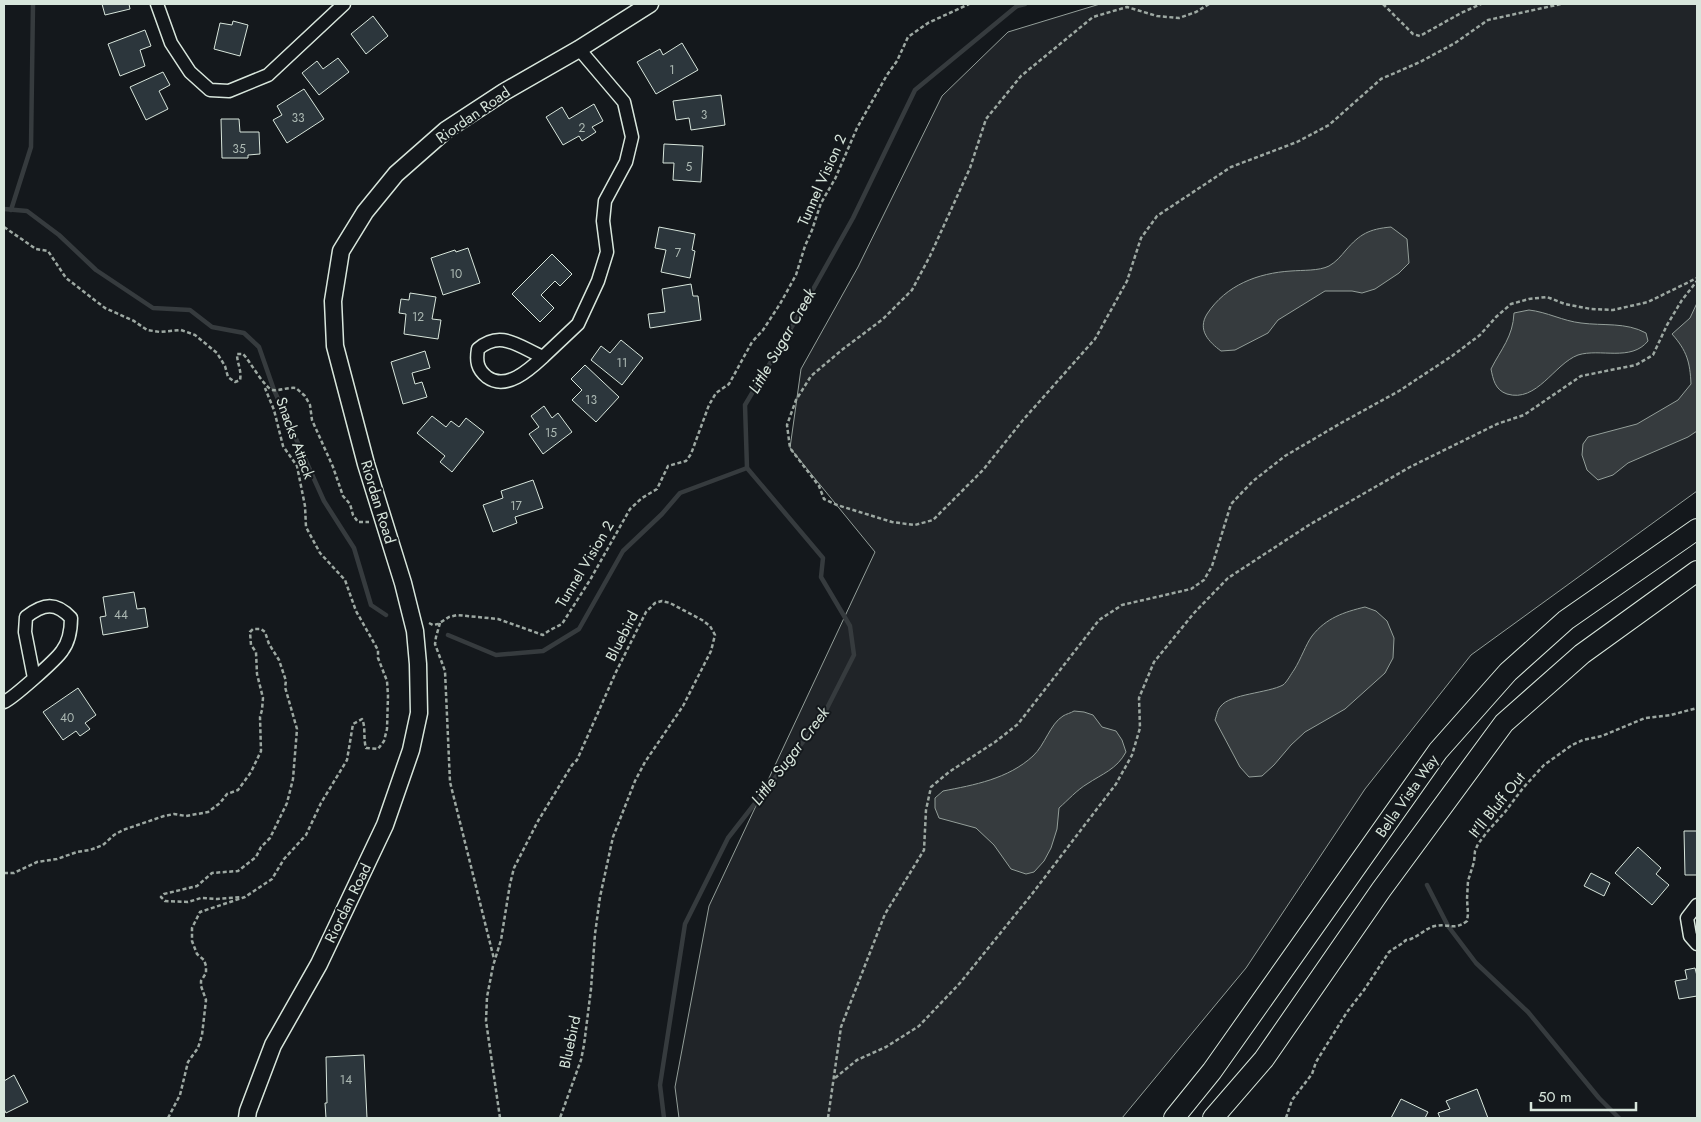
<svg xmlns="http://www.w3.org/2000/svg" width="1701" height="1122" font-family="Jost,sans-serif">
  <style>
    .green { fill: #202428; stroke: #939e99 }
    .water { fill: #363b3e; stroke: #939e99 }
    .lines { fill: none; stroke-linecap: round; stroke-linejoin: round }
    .stream { stroke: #363b3e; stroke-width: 4.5 }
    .building { fill: #2c363c; stroke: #d8e6dc }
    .minor-casing { stroke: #d8e6dc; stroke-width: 15 }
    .tertiary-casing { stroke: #d8e6dc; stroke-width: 19 }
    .primary-casing { stroke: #d8e6dc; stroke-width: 22 }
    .path { stroke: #9da8a2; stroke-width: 2.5; stroke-dasharray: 4 2.5; stroke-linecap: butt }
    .minor { stroke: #14181c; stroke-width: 12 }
    .tertiary { stroke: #14181c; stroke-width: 16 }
    .primary { stroke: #14181c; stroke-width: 20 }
    .labels { text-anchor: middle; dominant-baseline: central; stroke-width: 4; stroke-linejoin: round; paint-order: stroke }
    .number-label { font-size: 12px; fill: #adbab4 }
    .street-label { font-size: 15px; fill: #d8e6dc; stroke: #14181c }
    .water-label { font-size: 16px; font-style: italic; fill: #d8e6dc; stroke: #14181c }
  </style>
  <rect width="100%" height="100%" fill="#14181c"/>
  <path class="green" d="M1100,4H1697V491L1471,655L1365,789L1246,968L1122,1118H679L675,1087L709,906L875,552L790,448L801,369L858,267L942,96L1008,32Z"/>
  <g class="water">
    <path d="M1391,227L1407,239L1409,263L1399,273L1375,289L1362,293L1352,291H1325L1278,320L1268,333L1235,350L1221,351C1209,342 1197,330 1207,314C1226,285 1258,273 1291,271C1303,270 1319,271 1329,266C1336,262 1341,256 1346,250C1360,234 1369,229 1391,227Z"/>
    <path d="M1697,303V431L1688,437L1628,463L1613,475L1598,480L1587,470L1582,455L1583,444L1588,437L1637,424L1678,400L1691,384C1690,362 1687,351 1672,334L1690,318Z"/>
    <path d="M1529,310C1547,312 1563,321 1581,323C1603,326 1626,322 1646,333L1648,341C1631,362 1600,348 1578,355C1554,364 1537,403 1507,394C1495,390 1493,379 1491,369C1501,349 1513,337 1514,313Z"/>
    <path d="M1365,607L1376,611L1387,621L1394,638L1393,658L1385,673L1345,709L1305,732L1291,745L1274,765L1262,776L1249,777L1240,767L1215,720C1217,715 1217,710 1221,706C1230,694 1268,693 1283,685C1287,682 1291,674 1294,670C1301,659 1306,644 1312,636C1326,618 1344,612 1365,607Z"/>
    <path d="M1074,711L1084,712L1093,715L1102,727L1116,731L1122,740L1126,752C1117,769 1102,774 1087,784C1077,790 1068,800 1059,808L1057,829L1051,848L1044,861L1034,872L1026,874L1011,869L994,845L976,828L939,818L935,808V798L943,791C974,785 1008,779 1033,756C1045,745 1050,724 1063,716C1066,714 1071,713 1074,711Z"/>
  </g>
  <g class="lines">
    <g class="stream">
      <path d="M4,209L27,211L59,235L96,270L153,308L190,310L212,327L244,333L259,347L274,390L324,501L354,548L371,605L386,615"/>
      <path d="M11,210L31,147L33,4"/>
      <path d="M448,635L496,655L543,651L579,629L623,551L662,514L680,493L747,468"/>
      <path d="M1427,885L1448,926L1476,963L1528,1012L1599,1098L1619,1118"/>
      <path d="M664,1118L660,1085L685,924L728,838L823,716L854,655L850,626L821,577L823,558L747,468L745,405L797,318L853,218L915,90L1017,6L1025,4"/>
    </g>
  </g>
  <g class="building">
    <path d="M102,4H129L130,9L105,15Z"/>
    <path d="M373,16L388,36L366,54L351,34Z"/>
    <path d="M233,21L248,25L240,56L214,49L220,23L232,25Z"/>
    <path d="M145,30L151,46L140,50L145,66L120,76L108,44Z"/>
    <path d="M682,43L698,70L656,94L637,62L660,49L663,55Z"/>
    <path d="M338,58L349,72L319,95L302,73L317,61L323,69Z"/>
    <path d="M163,72L170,85L159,91L168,109L146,120L130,87Z"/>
    <path d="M304,89L324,119L287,143L273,120L282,115L277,106Z"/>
    <path d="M721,95L725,125L691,130L689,118L676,120L673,101Z"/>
    <path d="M594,104L603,121L592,127L596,132L582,141L579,136L563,145L546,117L562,107L569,119Z"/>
    <path d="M221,119H239L240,132H259L260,154L248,155V158H222Z"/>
    <path d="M664,144L703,146L701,182L673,180L674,163H663Z"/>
    <path d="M659,227L695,234L692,250L695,251L690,278L661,272L666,250L655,248Z"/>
    <path d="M468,248L480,283L443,295L431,258L455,250L456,252Z"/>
    <path d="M552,254L572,274L560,286L555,281L541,295L554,308L540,322L512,294Z"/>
    <path d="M691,284L693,296H698L701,320L650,328L648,314L665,312L662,289Z"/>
    <path d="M410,293L436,297L432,319L441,320L438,339L404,334L406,314L399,313L401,299L409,300Z"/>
    <path d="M621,340L643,358L622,385L591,360L601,346L610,353Z"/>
    <path d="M425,351L430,368L412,373L415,384L422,382L427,397L403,404L391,362Z"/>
    <path d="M585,365L619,397L596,422L572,400L582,390L571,379Z"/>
    <path d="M544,406L552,418L558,413L572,432L543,454L529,434L539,427L531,416Z"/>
    <path d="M432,416L446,427L451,421L459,427L466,418L484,432L452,472L440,462L445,456L417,433Z"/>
    <path d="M533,480L543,508L515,517L517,523L493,532L483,505L503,498L501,491Z"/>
    <path d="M134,592L137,609L145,608L148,627L103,635L100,617L106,616L103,597Z"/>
    <path d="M78,688L96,715L85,723L90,729L80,736L76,731L63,740L43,712Z"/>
    <path d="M1684,831H1697V875H1685Z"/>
    <path d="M1638,847L1661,868L1656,874L1669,885L1652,905L1615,873Z"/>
    <path d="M1591,873L1610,883L1604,896L1584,886Z"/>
    <path d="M1695,968L1697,976V996L1679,999L1675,981L1687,979L1685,970Z"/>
    <path d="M364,1055L367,1118H326L325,1103H327L326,1057Z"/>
    <path d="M14,1075L28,1102L6,1113L4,1109V1081Z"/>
    <path d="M1477,1089L1488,1118H1440L1438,1113L1450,1109L1446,1101Z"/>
    <path d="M1401,1099L1428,1112L1425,1118H1391Z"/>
  </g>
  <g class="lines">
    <g class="minor-casing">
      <g id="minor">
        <path d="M157,4L171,43L190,72L210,90L229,91L268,75L344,4"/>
        <path d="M543,357C529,370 506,391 487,377C477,369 476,361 478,349C501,329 519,347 543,357L578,324L598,281L607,252L603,221L605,201L626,162L632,137L624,102L579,49"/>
        <path d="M4,702C12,699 56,660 62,651C69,642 71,629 71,618C56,602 44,603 26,617L25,632L34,678"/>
        <path d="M1697,905L1687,918L1690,936L1697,944"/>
      </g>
    </g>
    <g class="tertiary-casing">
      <path id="tertiary" d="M247,1118L248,1111L273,1045L319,964L385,825L411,750L419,713L418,664L415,631L403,583L366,464L335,346L333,301L341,251L365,212L396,174L446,130L504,92L579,49L650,4"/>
    </g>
    <g class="primary-casing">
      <g id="primary">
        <path d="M1174,1118L1212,1071L1438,751L1508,672L1566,620L1697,529"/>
        <path d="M1213,1118L1264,1059L1381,890L1504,723L1582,654L1697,571"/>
      </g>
    </g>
    <g class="path">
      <path d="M1209,4L1196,12L1179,18L1157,16L1127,7L1093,17L1021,76L986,119L970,168L930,256L912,290L883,319L843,349L811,376L796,400L787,425L790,448L819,486L824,499L837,505L892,522L915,525L933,520L983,470L1023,420L1095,339L1127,281L1141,238L1157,216L1231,167L1297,142L1329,125L1381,79L1420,62L1455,43L1488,20L1561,4"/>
      <path d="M1383,4L1413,34L1420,36L1461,13L1481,4"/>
      <path d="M4,227L36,249L48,251L66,278L105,308L134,321L147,330L160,332L181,330L195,335L217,353L225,366L228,377L235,382L240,380C242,371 237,363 237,354H243C250,361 265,389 273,390C280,391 288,387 296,388L305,396L310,405L312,420L333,467L343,496L350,504L353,515L358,522H369"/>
      <path d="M429,623L433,625L438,624L449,617L457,615L498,619L543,635L550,630L562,624L590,580L630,509L642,498L657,489L668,466L686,461L691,454L709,405L716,393L729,384L752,342L763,330L780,304L796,275L805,246L812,230L821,203L835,179L857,128L887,75L897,61L908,37L928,23L969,4"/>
      <path d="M440,623L436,637L435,644L445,671L450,782L494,959"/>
      <path d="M4,873H14L37,862L57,859L77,852L90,850L103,845L114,835L123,830L164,816L174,814L186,816L208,812L220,803L227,794L238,790L251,772L261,751L260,717L262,710L263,698L257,674L256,652L251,645L250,632L253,629H261L265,632L269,644L279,660L286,681L285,687L297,729L293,779L287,803L270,838L261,847L256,857L238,871L212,873L197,886L164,894L161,897L165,901L188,902L201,898L217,899L241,897"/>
      <path d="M835,1078L857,1060L886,1047L919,1026L960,983L1032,894L1116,784L1132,755L1140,728L1139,698L1154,662L1194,613L1228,578L1309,525L1410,467L1497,424L1524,415L1581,376L1636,365L1653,355L1667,325L1682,300L1697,281"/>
      <path d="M168,1118L180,1095L188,1062L198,1048L202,1035L206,1000L201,986V981L206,973V966L204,960L197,954L192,941V928L200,912L245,897L272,879L284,859L306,835L321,803L347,760L353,724L362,719C366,727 363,738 366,748L378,749L384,741L387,729L388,696L387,681L378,658V650L356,611L345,580L320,553L306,527L305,506L297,466L283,446L274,410L265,388"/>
      <path d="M500,1118L486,1021L487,997L493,966L501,940L510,884L514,868L538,821L572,765L577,760L616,672L646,612L655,603L662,601L670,603L702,620L710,626L715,635L711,651L683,706L645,762L635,781L613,837L600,897L595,934L591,989L584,1045L581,1060L560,1118"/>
      <path d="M828,1118L841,1027L885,914L924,850L926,810L931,787L949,772L995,742L1018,724L1099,620L1122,605L1191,589L1204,580L1212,566L1231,504L1253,481L1285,456L1341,423L1399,391L1452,356L1480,335L1496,317L1511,304L1529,299L1547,297L1565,304L1591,309L1613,310L1648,302L1697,278"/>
      <path d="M1286,1118L1292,1100L1312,1074L1316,1062L1347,1012L1364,990L1389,952C1395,947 1400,946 1406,940C1415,940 1425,928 1435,926C1449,923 1454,931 1467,921L1468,914L1467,899L1468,881L1474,862L1475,851L1478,844L1487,832L1505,812L1523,788L1544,765L1572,745L1583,740L1602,736L1645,718L1671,715L1697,708"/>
    </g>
    <use href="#minor" class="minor"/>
    <use href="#tertiary" class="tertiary"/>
    <use href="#primary" class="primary"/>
  </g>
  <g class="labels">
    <g class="number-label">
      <text x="672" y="70">1</text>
      <text x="704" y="115">3</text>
      <text x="298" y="118">33</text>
      <text x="582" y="128">2</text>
      <text x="239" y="149">35</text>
      <text x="689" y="167">5</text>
      <text x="678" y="253">7</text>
      <text x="456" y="274">10</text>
      <text x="418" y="317">12</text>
      <text x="622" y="363">11</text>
      <text x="591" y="400">13</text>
      <text x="551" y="433">15</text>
      <text x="516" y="506">17</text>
      <text x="121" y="615">44</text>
      <text x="67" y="718">40</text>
      <text x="346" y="1080">14</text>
    </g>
    <g class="street-label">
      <text transform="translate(473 115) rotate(-35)">Riordan Road</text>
      <text transform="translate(822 180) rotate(-66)">Tunnel Vision 2</text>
      <text transform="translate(295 438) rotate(70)">Snacks Attack</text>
      <text transform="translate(378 502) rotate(73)">Riordan Road</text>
      <text transform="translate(585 564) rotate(-59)">Tunnel Vision 2</text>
      <text transform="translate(622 636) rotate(-63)">Bluebird</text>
      <text transform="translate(1407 796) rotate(-55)">Bella Vista Way</text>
      <text transform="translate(1497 805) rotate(-51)">It'll Bluff Out</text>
      <text transform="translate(348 903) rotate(-64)">Riordan Road</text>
      <text transform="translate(570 1042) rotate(-78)">Bluebird</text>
    </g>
    <g class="water-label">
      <text transform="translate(782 341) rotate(-60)">Little Sugar Creek</text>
      <text transform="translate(790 756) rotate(-53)">Little Sugar Creek</text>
    </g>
  </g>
  <rect width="1701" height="1122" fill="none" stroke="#d8e6dc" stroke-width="10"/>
  <path d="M1531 1102v8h105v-8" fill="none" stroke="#d8e6dc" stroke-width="2.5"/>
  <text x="1538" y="1102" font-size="15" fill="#d8e6dc" stroke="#14181c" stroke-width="4" paint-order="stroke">50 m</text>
</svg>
